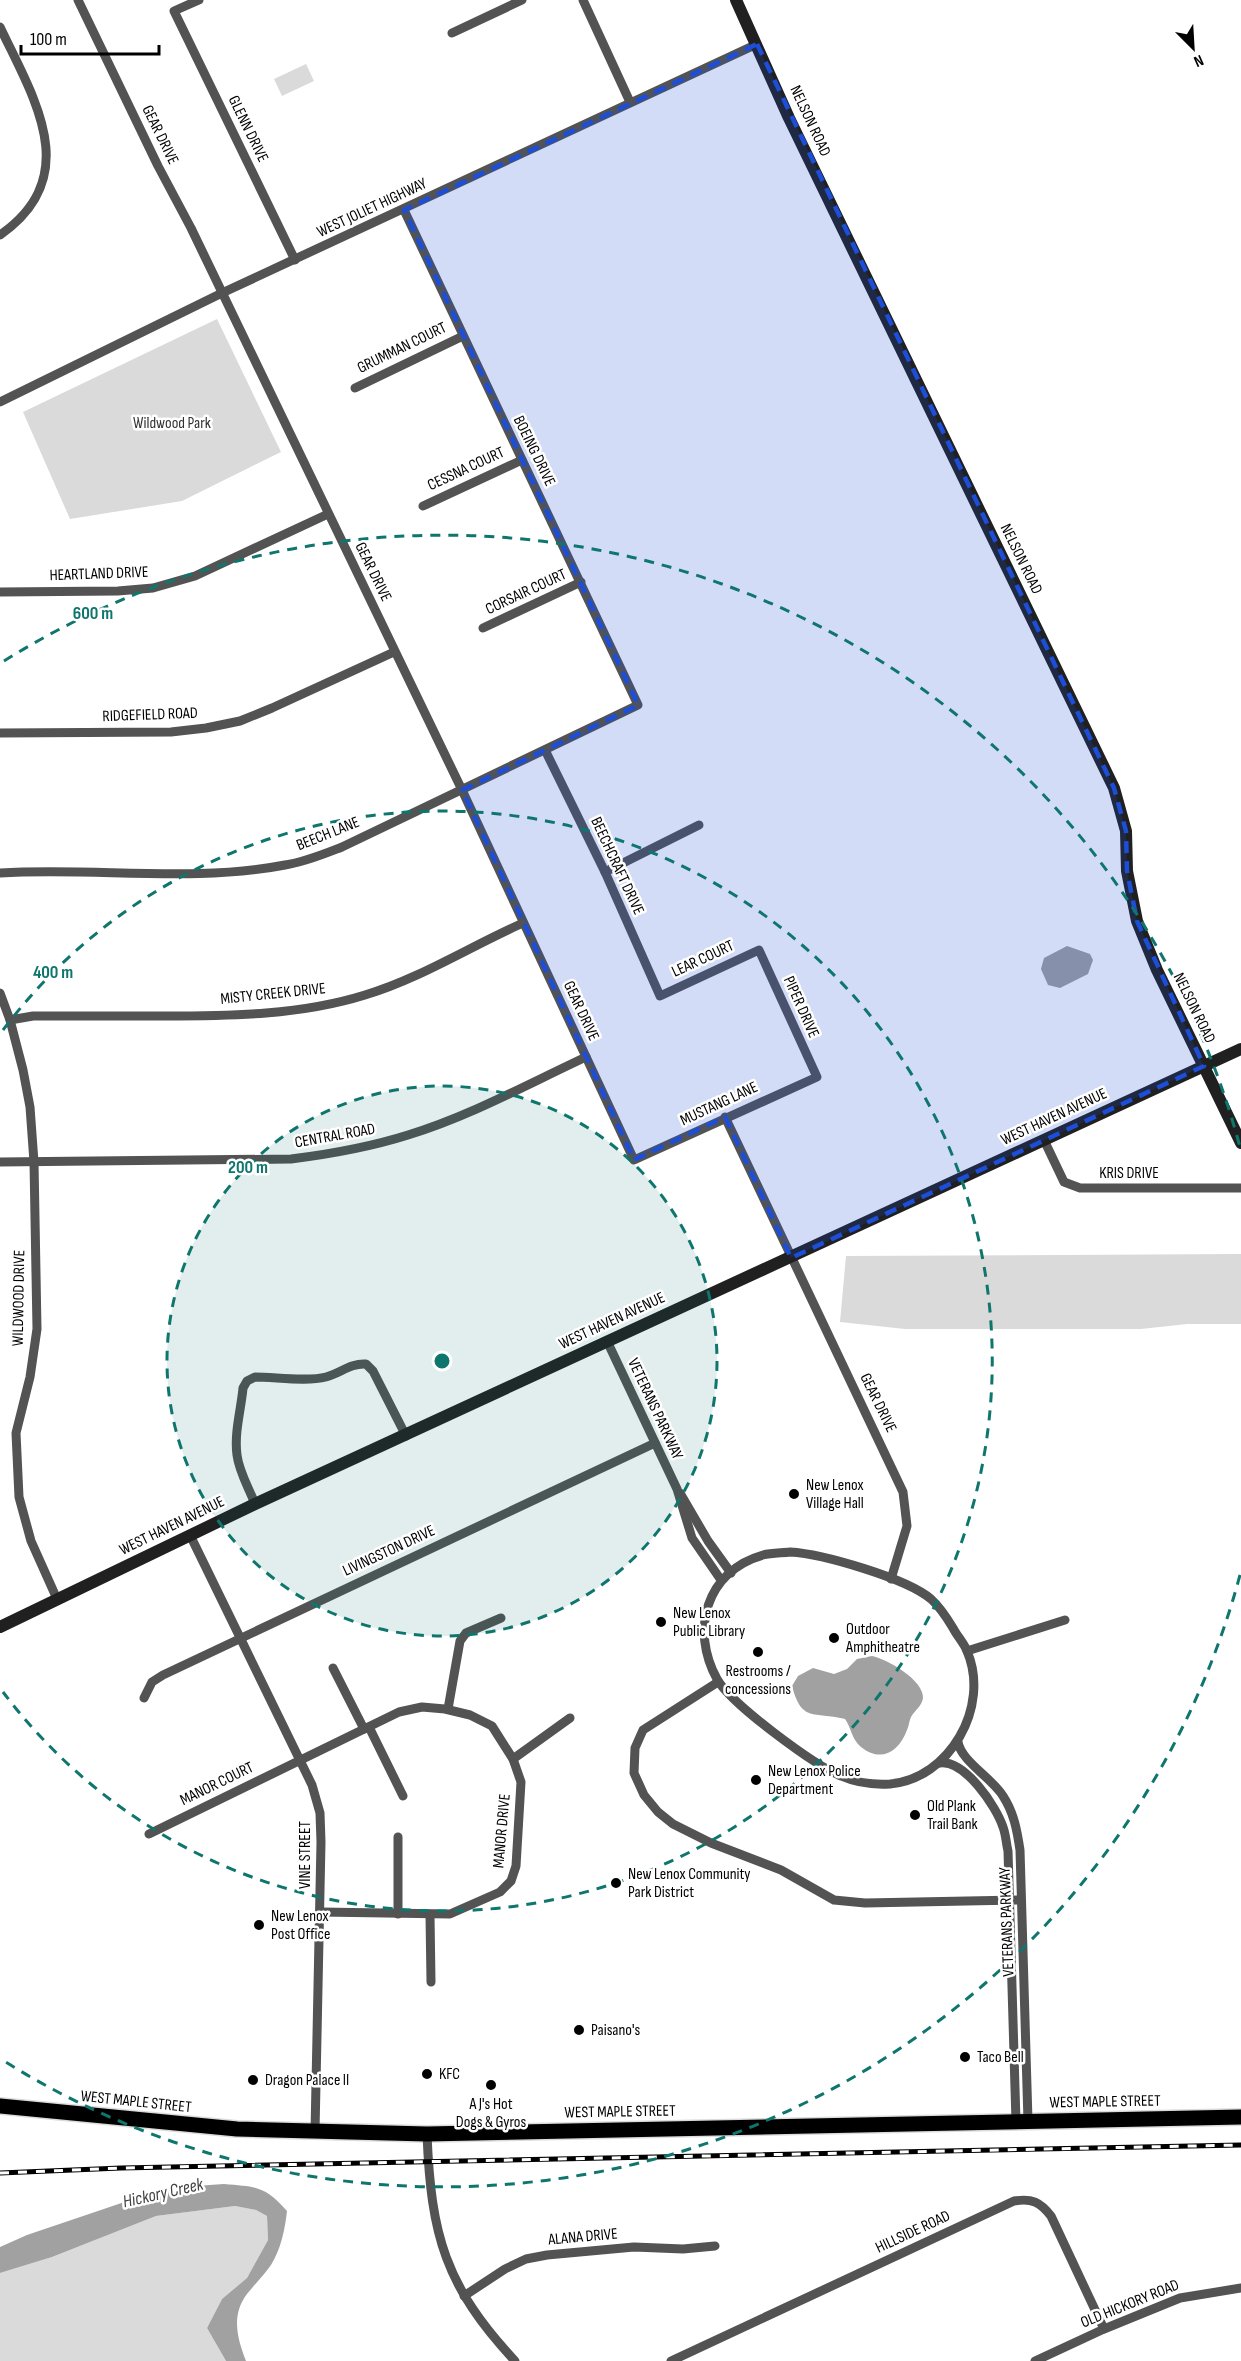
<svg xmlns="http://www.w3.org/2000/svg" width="1241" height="2361" font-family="'Sofia Sans Condensed',sans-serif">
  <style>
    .green { fill: #dadada }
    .water { fill: #a1a1a1 }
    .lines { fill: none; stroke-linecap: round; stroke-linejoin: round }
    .primary-casing { stroke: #dbdbdb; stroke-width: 18 }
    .street { stroke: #535353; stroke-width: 9 }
    .secondary { stroke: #202020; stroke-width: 12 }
    .primary { stroke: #000; stroke-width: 15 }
    .rail-casing { stroke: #000; stroke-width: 5 }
    .rail { stroke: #fff; stroke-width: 3; stroke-dasharray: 9; stroke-linecap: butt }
    .marked { fill: #1d4ed8; fill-opacity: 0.2; stroke: #1d4ed8; stroke-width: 4.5; stroke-dasharray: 12 8; stroke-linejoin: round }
    .ring { fill: none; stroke: #0f766e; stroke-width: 3; stroke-dasharray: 10 8 }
    .poi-dot { fill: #000; stroke: #fff; stroke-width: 2 }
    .labels { text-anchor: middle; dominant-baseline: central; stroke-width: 5; stroke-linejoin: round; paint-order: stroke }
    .street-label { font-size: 16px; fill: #000; stroke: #fff }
    .park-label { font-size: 16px; fill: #313131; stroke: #fff }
    .poi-label { font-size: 16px; fill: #000; stroke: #fff; text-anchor: start }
    .water-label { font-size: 18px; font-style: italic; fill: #424242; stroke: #fff }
    .centre { fill: #0f766e; stroke: #fff; stroke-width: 3 }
    .ring-label { font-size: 18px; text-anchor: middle; font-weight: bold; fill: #0f766e; stroke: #fff; stroke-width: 5; stroke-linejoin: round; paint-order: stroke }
  </style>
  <rect width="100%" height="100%" fill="#fff"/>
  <g class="green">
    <path d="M306,64L314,81L282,96L274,79Z"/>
    <path d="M217,319L281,452L182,501L70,519L23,412Z"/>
    <path d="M1241,1254V1324H1187L1141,1329H905L840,1322L846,1256Z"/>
    <path d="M235,2206L256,2210L267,2216L268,2240L247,2278L222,2299L207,2328L226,2361H0V2273L52,2257L156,2216Z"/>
  </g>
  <g class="water">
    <path d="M1067,946L1090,954L1093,960L1088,974L1060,988L1048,985L1041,969L1044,958Z"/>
    <path d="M872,1656C887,1659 924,1680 923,1698C922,1706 915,1710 911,1717C909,1721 909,1726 907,1730C899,1752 881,1763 861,1747C852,1740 851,1727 845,1719C813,1711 802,1723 792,1686L798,1676L813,1668L834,1674L847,1669L857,1659Z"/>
    <path d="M224,2184C256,2187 264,2185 287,2211C285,2229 281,2249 271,2265C264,2275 255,2284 247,2294C231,2315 237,2338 246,2361H226L207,2328L222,2299L247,2278L268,2240L267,2216L256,2210L235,2206L156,2216L52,2257L0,2273V2247L27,2235L154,2192L181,2187Z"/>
  </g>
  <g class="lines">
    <g class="primary-casing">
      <path id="primary" d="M0,2106L237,2129L427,2134L1241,2117"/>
    </g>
    <g class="street">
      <path d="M78,0L158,166L191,228L462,790L634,1160L817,1077L759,950L660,996L605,872L545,750"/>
      <path d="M199,0L174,11L295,260"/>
      <path d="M583,0L630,102"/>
      <path d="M0,27C33,97 85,176 0,235"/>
      <path d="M452,33L522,0"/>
      <path d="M355,388L463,336"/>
      <path d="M0,402L222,293L757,44"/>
      <path d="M423,506L522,460"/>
      <path d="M0,592L118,591L153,588L195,576L328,514"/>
      <path d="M483,628L581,582"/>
      <path d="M0,733L171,732L206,728L240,721L272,708L394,652"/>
      <path d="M605,872L699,825"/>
      <path d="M0,873C94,867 192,883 285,865C305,862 324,854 342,847L638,705L404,210"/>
      <path d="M0,993L10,1020L23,1070L30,1107L34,1162L37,1329L30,1377L16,1433L19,1497L31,1541L57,1599"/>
      <path d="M10,1020L33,1016C77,1016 121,1016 165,1016C232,1016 301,1015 365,995C419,979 471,946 523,923"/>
      <path d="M725,1117L903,1492L907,1526L891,1579"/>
      <path d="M1044,1140L1064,1182L1080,1188H1241"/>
      <path d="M0,1162L291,1159C331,1154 370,1147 408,1135C470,1116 528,1084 586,1057"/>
      <path d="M607,1341L677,1489L692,1538L721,1580"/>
      <path d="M680,1493L708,1541L731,1573"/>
      <path d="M255,1504C249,1488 239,1472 237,1455C234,1433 241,1410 243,1388L247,1381L255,1377C275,1377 307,1382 326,1377C341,1373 350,1363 366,1364L373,1371L406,1436"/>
      <path d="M190,1535L312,1785L320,1813L321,1842L315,2132"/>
      <path d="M790,1552C823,1554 906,1578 931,1599C940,1607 947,1618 953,1628C957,1636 964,1643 967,1651C991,1707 949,1779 890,1784C873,1785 857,1783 841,1776C814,1765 731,1704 717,1679C690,1630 706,1571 763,1555C771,1553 782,1553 790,1552Z"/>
      <path d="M967,1651L1065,1620"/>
      <path d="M333,1668L364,1729"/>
      <path d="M718,1682L643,1730L635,1748L634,1773L644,1795L658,1812L673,1824L711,1843L781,1870L834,1900L865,1903L1021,1900"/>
      <path d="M144,1698L152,1682L163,1675L655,1443"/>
      <path d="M448,1709L460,1641L466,1633L501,1618"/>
      <path d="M369,1727L403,1796"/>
      <path d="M958,1742C961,1761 992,1778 1003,1796C1014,1813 1017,1830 1020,1850L1028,2121"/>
      <path d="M513,1759L570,1718"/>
      <path d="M940,1763C965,1760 996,1806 1003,1827C1006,1835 1006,1843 1008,1851L1016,2122"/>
      <path d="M149,1834L399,1712L422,1707L445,1709L470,1715L492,1726L513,1759L521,1782L516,1866L511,1881L500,1892L450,1914L320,1912"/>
      <path d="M398,1837V1914"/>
      <path d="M430,1915L431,1982"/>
      <path d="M427,2134C431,2235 445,2286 515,2361"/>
      <path d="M464,2296L505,2269L526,2259L547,2255L634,2247L683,2249L715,2246"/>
      <path d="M671,2361L1014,2201C1032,2198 1040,2202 1051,2216L1104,2329"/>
      <path d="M1035,2361L1104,2329L1180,2298L1241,2288"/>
    </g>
    <g class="secondary">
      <path d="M736,0L789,118L1114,788L1126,831L1127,871L1137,921L1157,970L1241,1143"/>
      <path d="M0,1627L255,1504L1241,1049"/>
    </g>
    <use href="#primary" class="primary"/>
    <g class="rail-casing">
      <path id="rail" d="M0,2173L121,2168L1241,2145"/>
    </g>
    <use href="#rail" class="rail"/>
  </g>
  <path class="marked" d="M757,44L1114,788L1126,831L1127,871L1137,921L1204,1066L791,1258L725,1117L634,1160L462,790L638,705L404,210Z"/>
  <circle cx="442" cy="1361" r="275" fill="#0f766e" fill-opacity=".12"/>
  <g class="ring">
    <circle cx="442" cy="1361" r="275"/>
    <path d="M3 1030A550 550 0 1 1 3 1692"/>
    <path d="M1240 1575A826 826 0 0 1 4 2061M4 661A826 826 0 0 1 1240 1147"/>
  </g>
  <g class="poi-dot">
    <circle cx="794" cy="1494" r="6"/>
    <circle cx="661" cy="1622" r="6"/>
    <circle cx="834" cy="1638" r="6"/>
    <circle cx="758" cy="1652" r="6"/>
    <circle cx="756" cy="1780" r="6"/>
    <circle cx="915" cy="1815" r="6"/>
    <circle cx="616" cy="1883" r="6"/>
    <circle cx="259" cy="1925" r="6"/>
    <circle cx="579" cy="2030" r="6"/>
    <circle cx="965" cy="2057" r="6"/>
    <circle cx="427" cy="2074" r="6"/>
    <circle cx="253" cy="2080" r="6"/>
    <circle cx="491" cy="2085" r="6"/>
  </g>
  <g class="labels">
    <g class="street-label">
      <text transform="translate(810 121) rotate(65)">NELSON ROAD</text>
      <text transform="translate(248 129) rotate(64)">GLENN DRIVE</text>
      <text transform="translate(160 135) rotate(64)">GEAR DRIVE</text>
      <text transform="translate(372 208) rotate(-25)">WEST JOLIET HIGHWAY</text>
      <text transform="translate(402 348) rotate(-26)">GRUMMAN COURT</text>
      <text transform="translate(534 451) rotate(64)">BOEING DRIVE</text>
      <text transform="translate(466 469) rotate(-25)">CESSNA COURT</text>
      <text transform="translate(1021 559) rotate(64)">NELSON ROAD</text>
      <text transform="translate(373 572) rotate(64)">GEAR DRIVE</text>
      <text transform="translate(99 574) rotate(-2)">HEARTLAND DRIVE</text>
      <text transform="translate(526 592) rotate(-25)">CORSAIR COURT</text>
      <text transform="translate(150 715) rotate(-2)">RIDGEFIELD ROAD</text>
      <text transform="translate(328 834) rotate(-22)">BEECH LANE</text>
      <text transform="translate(617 866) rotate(65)">BEECHCRAFT DRIVE</text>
      <text transform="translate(703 959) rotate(-25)">LEAR COURT</text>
      <text transform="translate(273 994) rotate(-6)">MISTY CREEK DRIVE</text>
      <text transform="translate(801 1007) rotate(66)">PIPER DRIVE</text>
      <text transform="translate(1194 1008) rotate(64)">NELSON ROAD</text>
      <text transform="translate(581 1011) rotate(65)">GEAR DRIVE</text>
      <text transform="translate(719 1104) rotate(-25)">MUSTANG LANE</text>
      <text transform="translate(1054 1117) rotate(-25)">WEST HAVEN AVENUE</text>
      <text transform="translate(335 1136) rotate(-10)">CENTRAL ROAD</text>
      <text x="1129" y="1173">KRIS DRIVE</text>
      <text transform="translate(19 1298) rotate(-89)">WILDWOOD DRIVE</text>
      <text transform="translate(612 1321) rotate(-25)">WEST HAVEN AVENUE</text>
      <text transform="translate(878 1403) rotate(64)">GEAR DRIVE</text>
      <text transform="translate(655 1409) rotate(65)">VETERANS PARKWAY</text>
      <text transform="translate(172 1526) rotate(-26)">WEST HAVEN AVENUE</text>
      <text transform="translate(389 1551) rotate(-25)">LIVINGSTON DRIVE</text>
      <text transform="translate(217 1784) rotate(-26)">MANOR COURT</text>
      <text transform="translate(502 1831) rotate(-85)">MANOR DRIVE</text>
      <text transform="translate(305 1855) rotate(-90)">VINE STREET</text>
      <text transform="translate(1007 1922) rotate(-92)">VETERANS PARKWAY</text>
      <text transform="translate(136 2102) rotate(6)">WEST MAPLE STREET</text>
      <text transform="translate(1105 2102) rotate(-1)">WEST MAPLE STREET</text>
      <text transform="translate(620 2112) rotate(-1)">WEST MAPLE STREET</text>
      <text transform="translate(913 2232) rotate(-25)">HILLSIDE ROAD</text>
      <text transform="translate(583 2237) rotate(-5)">ALANA DRIVE</text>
      <text transform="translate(1130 2304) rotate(-22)">OLD HICKORY ROAD</text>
    </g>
    <g class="park-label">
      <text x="172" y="423">Wildwood Park</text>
    </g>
    <g class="poi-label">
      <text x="806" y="1485">New Lenox<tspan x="806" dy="18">Village Hall</tspan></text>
      <text x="673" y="1613">New Lenox<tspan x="673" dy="18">Public Library</tspan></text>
      <text x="846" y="1629">Outdoor<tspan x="846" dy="18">Amphitheatre</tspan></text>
      <text x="758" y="1671" text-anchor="middle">Restrooms /<tspan x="758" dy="18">concessions</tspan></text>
      <text x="768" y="1771">New Lenox Police<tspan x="768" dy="18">Department</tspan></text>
      <text x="927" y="1806">Old Plank<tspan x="927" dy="18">Trail Bank</tspan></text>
      <text x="628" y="1874">New Lenox Community<tspan x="628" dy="18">Park District</tspan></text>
      <text x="271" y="1916">New Lenox<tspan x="271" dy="18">Post Office</tspan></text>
      <text x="591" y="2030">Paisano's</text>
      <text x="977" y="2057">Taco Bell</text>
      <text x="439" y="2074">KFC</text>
      <text x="265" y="2080">Dragon Palace II</text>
      <text x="491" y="2104" text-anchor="middle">A J's Hot<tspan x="491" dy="18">Dogs &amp; Gyros</tspan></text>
    </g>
    <g class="water-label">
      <text transform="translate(163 2193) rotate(-13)">Hickory Creek</text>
    </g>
  </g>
  <circle cx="442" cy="1361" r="9" class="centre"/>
  <g class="ring-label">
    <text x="93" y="619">600 m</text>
    <text x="53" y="978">400 m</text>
    <text x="248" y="1173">200 m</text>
  </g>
  <g transform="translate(1193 48) rotate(156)" stroke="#ffffff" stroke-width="4.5" paint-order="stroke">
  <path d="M0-4.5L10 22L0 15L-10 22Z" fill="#000000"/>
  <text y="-9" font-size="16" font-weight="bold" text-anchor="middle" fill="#000000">N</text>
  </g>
  <path d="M21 45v9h138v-9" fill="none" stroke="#000000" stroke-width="3"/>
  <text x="30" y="45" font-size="18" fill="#000000" stroke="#ffffff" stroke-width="4.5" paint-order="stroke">100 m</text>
</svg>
